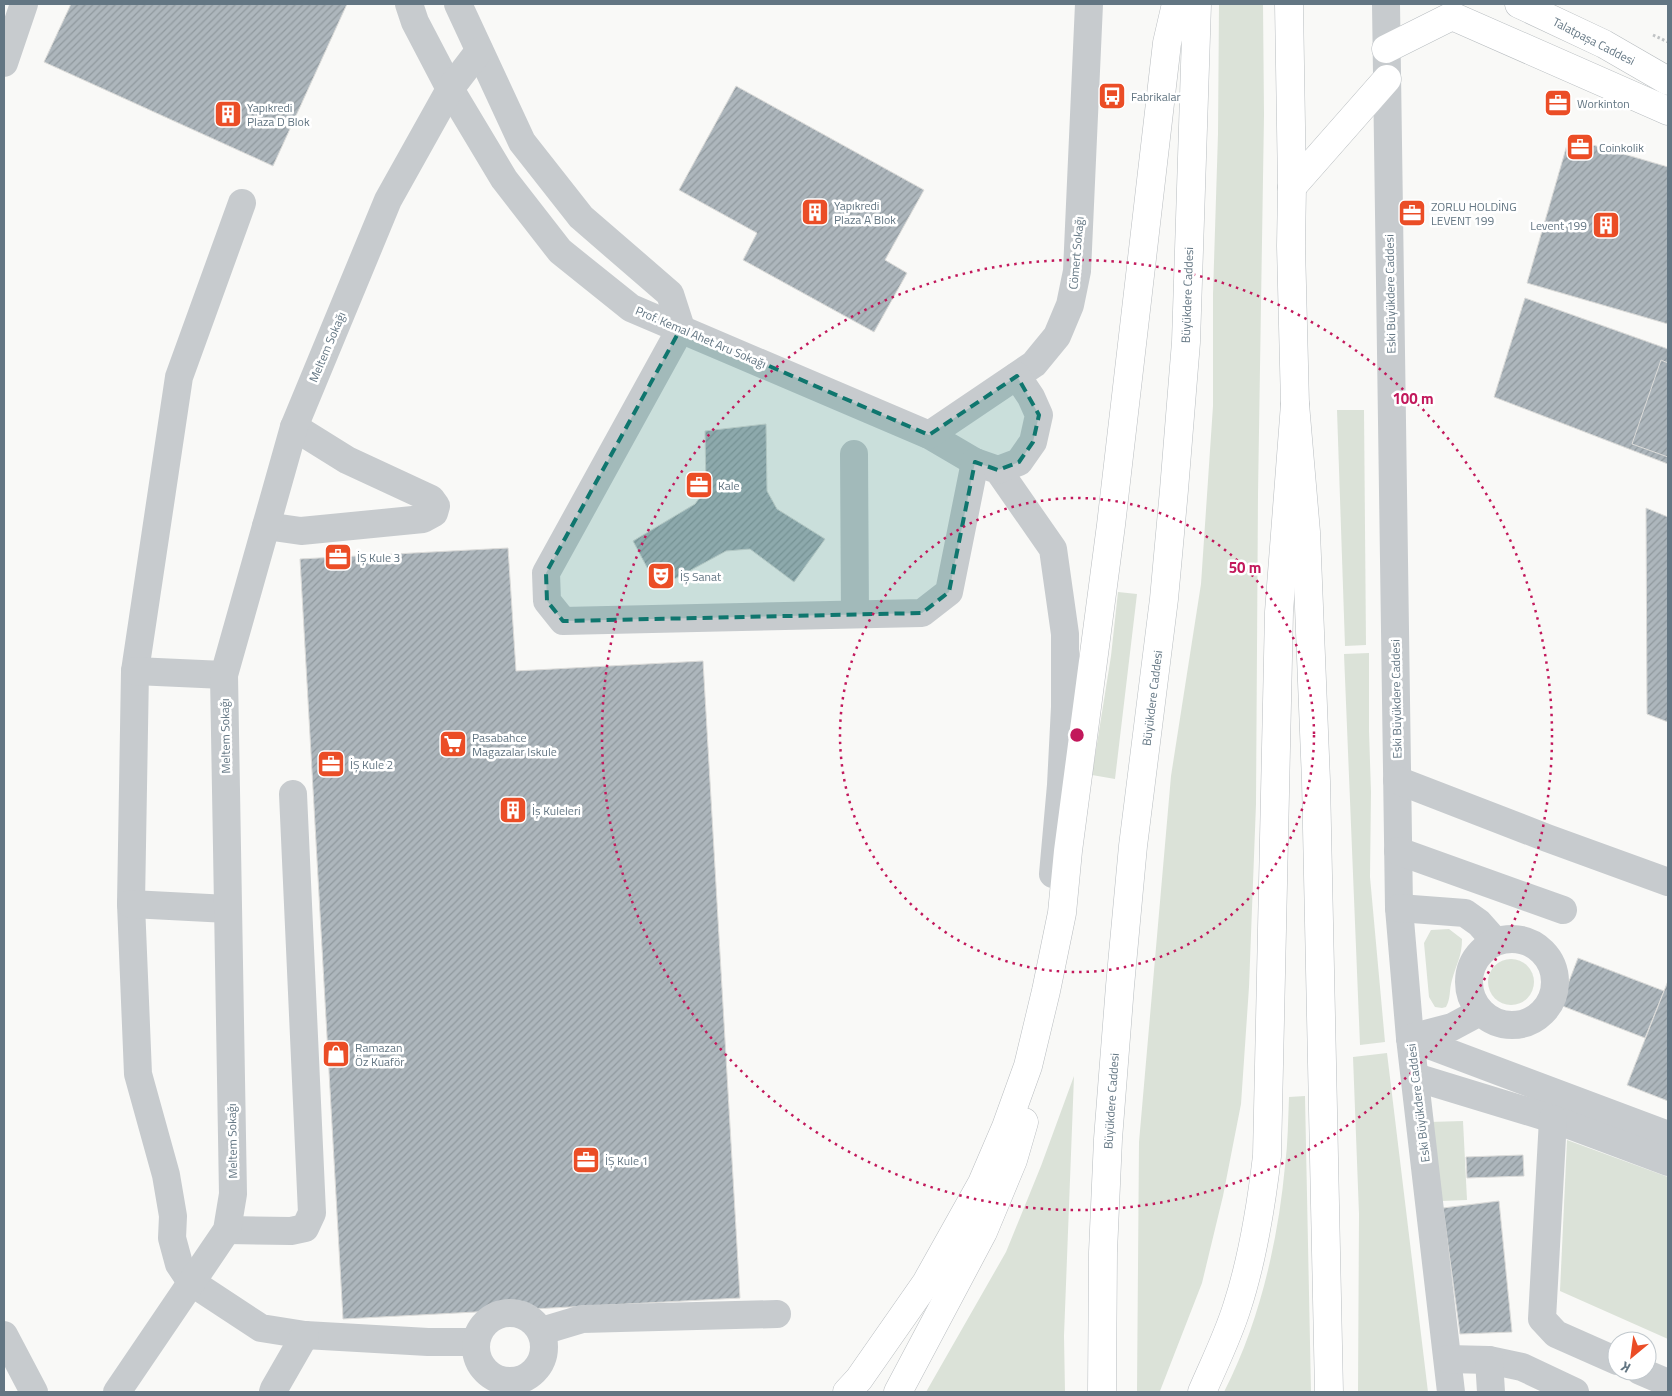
<svg xmlns="http://www.w3.org/2000/svg" width="1672" height="1396" font-family="'Titillium Web',sans-serif">
  <style>
    .grass { fill: #dbe2d8 }
    .building { fill: url(#building-hatch); stroke: #dbdbd9 }
    .lines { fill: none; stroke-linecap: round; stroke-linejoin: round }
    .major-casing { stroke: #b8bdc0; stroke-width: 29 }
    .highway-casing { stroke: #b9bdc0; stroke-width: 29 }
    .path { stroke: #c0c3c5; stroke-width: 3; stroke-dasharray: 2.5 2.5; stroke-linecap: butt }
    .minor { stroke: #c7cbce; stroke-width: 28 }
    .major { stroke: #fff; stroke-width: 28 }
    .highway { stroke: #fff; stroke-width: 28 }
    .marked { fill: #0f766e; fill-opacity: 0.2; stroke: #0f766e; stroke-width: 4; stroke-dasharray: 10 6; stroke-linejoin: round }
    .ring { fill: none; stroke: #c2185b; stroke-width: 2.5; stroke-dasharray: 2.5 5 }
    .labels { text-anchor: middle; dominant-baseline: central; stroke-width: 5; stroke-linejoin: round; paint-order: stroke }
    .street-label { font-size: 12px; fill: #637683; stroke: #fff }
    .poi-label { font-size: 12px; fill: #637683; stroke: #fff; text-anchor: start }
    .centre { fill: #c2185b; stroke: #fff; stroke-width: 2.5 }
    .ring-label { font-size: 15px; text-anchor: middle; font-weight: bold; fill: #c2185b; stroke: #fff; stroke-width: 5; stroke-linejoin: round; paint-order: stroke }
  </style>
  <defs>
    <pattern id="building-hatch" width="6" height="6" patternUnits="userSpaceOnUse" patternTransform="scale(1.25)"><rect width="6" height="6" fill="#adb6bc"/><path d="M-1 1l2-2M0 6l6-6M5 7l2-2" fill="none" stroke="#90999e"/></pattern>
  </defs>
  <rect width="100%" height="100%" fill="#f9f9f7"/>
  <g class="grass">
    <path d="M1219,4H1263L1264,115L1258,494L1256,804L1249,987L1241,1104L1223,1196L1202,1283L1160,1391L1137,1392L1139,1142L1171,776L1201,584L1213,406V294L1218,134Z"/>
    <path d="M1337,410H1364L1366,645L1345,646Z"/>
    <path d="M1118,592L1137,594L1115,779L1092,775L1111,656Z"/>
    <path d="M1369,653V731L1371,792L1370,877L1385,1042L1360,1045L1344,654Z"/>
    <path d="M1449,929L1462,939C1462,957 1456,964 1452,980C1449,990 1451,998 1446,1007L1442,1008L1435,1007L1429,997L1424,943L1431,930Z"/>
    <circle cx="1511" cy="982" r="23"/>
    <path d="M1387,1053L1428,1392H1358L1359,1214L1353,1057Z"/>
    <path d="M1074,1076L1064,1336L1065,1392H926L1006,1252L1041,1166Z"/>
    <path d="M1305,1096L1311,1392H1224C1259,1324 1278,1242 1285,1166C1288,1143 1288,1120 1289,1097Z"/>
    <path d="M1463,1121L1467,1200L1441,1201L1429,1122Z"/>
    <path d="M1567,1140L1668,1177V1339L1560,1291Z"/>
  </g>
  <g class="building">
    <path d="M71,4H347L273,166L44,62Z"/>
    <path d="M736,86L924,190L885,260L907,273L874,332L743,260L757,233L679,190Z"/>
    <path d="M1569,138L1668,167V324L1527,283Z"/>
    <path d="M1525,298L1668,349V464L1494,397Z"/>
    <path d="M1661,360L1668,363V457L1632,444Z"/>
    <path d="M766,424L767,491L777,509L825,539L794,582L750,549L726,551L658,588L633,541L695,504L706,489L705,431Z"/>
    <path d="M1646,508L1668,517V722L1647,714Z"/>
    <path d="M508,548L516,671L703,661L740,1298L343,1319L300,559Z"/>
    <path d="M1578,958L1664,991L1645,1038L1560,1005Z"/>
    <path d="M1668,981V1101L1627,1085Z"/>
    <path d="M1523,1155L1524,1176L1467,1178L1466,1157Z"/>
    <path d="M1499,1201L1512,1332L1460,1334L1443,1208Z"/>
  </g>
  <g class="lines">
    <g class="major-casing">
      <g id="major">
        <path d="M1289,4L1292,187L1291,246L1295,404L1306,532L1316,781L1329,1392"/>
        <path d="M1519,4L1604,44L1668,81"/>
        <path d="M1386,49L1452,16L1668,111"/>
        <path d="M1292,187L1387,79"/>
        <path d="M1102,1392L1103,1252L1108,1139L1120,986L1133,846L1164,599L1174,490L1186,342L1197,4"/>
      </g>
    </g>
    <g class="highway-casing">
      <g id="highway">
        <path d="M847,1392L859,1379L926,1283L982,1183L1006,1127L1028,1066L1046,991L1062,913L1068,851L1111,525L1167,43L1176,4"/>
        <path d="M898,1392L983,1232L1013,1160L1024,1122"/>
        <path d="M1202,1392C1214,1364 1228,1336 1237,1307C1253,1258 1261,1207 1267,1156L1279,612L1295,404"/>
      </g>
    </g>
    <path class="path" d="M1653,35L1668,42"/>
    <g class="minor">
      <path d="M409,4L415,22L450,89L504,179L560,251L631,308L929,435L975,462L998,470L1053,549L1065,634V707L1061,785L1053,874"/>
      <path d="M458,4L522,142L581,217L670,294L681,328L546,573L547,601L563,621L922,613L949,592L975,462"/>
      <path d="M1386,4L1399,908L1410,1038L1451,1392"/>
      <path d="M4,63L24,4"/>
      <path d="M242,203L179,377L135,671L131,904L138,1074L166,1175L173,1216L172,1238L179,1264L191,1282L261,1328L305,1335L428,1342H476"/>
      <path d="M929,435L1034,364L1057,336L1070,305L1077,271L1089,4"/>
      <path d="M854,454L855,614"/>
      <path d="M998,470L1019,462L1033,442L1039,415L1031,397L1017,376"/>
      <path d="M266,526L301,531L423,519L434,513L436,506L431,499L347,460L294,427"/>
      <path d="M135,671L224,675"/>
      <path d="M1397,780L1547,838L1668,882"/>
      <path d="M1398,851L1563,910"/>
      <path d="M131,904L228,909"/>
      <path d="M1399,908L1465,913L1479,923L1495,941"/>
      <circle cx="1512" cy="982" r="43"/>
      <path d="M1410,1038L1668,1135"/>
      <path d="M1410,1038L1452,1027L1480,1012"/>
      <path d="M1415,1077L1553,1119L1668,1162"/>
      <path d="M1553,1119L1542,1319L1556,1334L1617,1361"/>
      <path d="M227,1230L291,1231L305,1228L312,1213L293,794"/>
      <circle cx="510" cy="1347" r="34"/>
      <path d="M542,1331L582,1319L777,1314"/>
      <path d="M4,1335L34,1392"/>
      <path d="M1448,1359L1489,1360L1522,1367L1575,1392"/>
      <path d="M1489,1360L1491,1392"/>
      <path d="M1640,1371L1668,1383"/>
      <path d="M117,1392L227,1230L233,1194L224,675L294,427L388,200L450,89L479,51"/>
      <path d="M273,1392L274,1389L305,1335"/>
    </g>
    <use href="#major" class="major"/>
    <use href="#highway" class="highway"/>
  </g>
  <path class="marked" d="M681,328L929,435L1017,376L1039,415L1033,442L1019,462L998,470L975,462L949,592L922,613L563,621L547,601L546,573Z"/>
  <g class="ring">
    <circle cx="1077" cy="735" r="237"/>
    <circle cx="1077" cy="735" r="475"/>
  </g>
  <defs>
    <g id="bus-square" transform="scale(1.4375)"><rect x="-9" y="-9" width="18" height="18" rx="4" fill="#eb4d26" stroke="#fff"/><path d="M-5-6H5V4H4V6H2V4H-2V6H-4V4H-5ZM-3.5-4V0h7V-4ZM-3.5 1.2v1.5H-2V1.2ZM2 1.2v1.5H3.5V1.2Z" fill="#fff"/></g>
    <g id="office-square" transform="scale(1.4375)"><rect x="-9" y="-9" width="18" height="18" rx="4" fill="#eb4d26" stroke="#fff"/><path d="M-6-3h4V-5.5h4V-3h4V5H-6ZM-1-4.5V-3h2v-1.5ZM-6 0V1H6V0Z" fill="#fff"/></g>
    <g id="building-square" transform="scale(1.4375)"><rect x="-9" y="-9" width="18" height="18" rx="4" fill="#eb4d26" stroke="#fff"/><path d="M-4-6H4V6H1V3H-1V6H-4ZM-2.5-4.3h1.7v1.8h-1.7ZM.8-4.3h1.7v1.8H.8ZM-2.5-1h1.7V.8h-1.7ZM.8-1h1.7V.8H.8Z" fill="#fff"/></g>
    <g id="theatre-square" transform="scale(1.4375)"><rect x="-9" y="-9" width="18" height="18" rx="4" fill="#eb4d26" stroke="#fff"/><path d="M-5-5.5Q0-4 5-5.5V0Q5 5 0 6Q-5 5-5 0ZM-3.3-2.5H-1v1.5H-3.3ZM1-2.5H3.3v1.5H1ZM-2.8 1Q0 5.5 2.8 1Z" fill="#fff"/></g>
    <g id="supermarket-square" transform="scale(1.4375)"><rect x="-9" y="-9" width="18" height="18" rx="4" fill="#eb4d26" stroke="#fff"/><path d="M-6-5.5h2.5l.6 2H6L4.5 2H-2.5L-4.4-4H-6ZM-1.5 3.2a1.3 1.3 0 1 0 .1 0ZM3 3.2a1.3 1.3 0 1 0 .1 0Z" fill="#fff"/></g>
    <g id="shop-square" transform="scale(1.4375)"><rect x="-9" y="-9" width="18" height="18" rx="4" fill="#eb4d26" stroke="#fff"/><path d="M-5-2.5h2.3a2.7 3.5 0 0 1 5.4 0H5L5.5 6h-11ZM-1.5-2.5h3a1.5 2.3 0 0 0-3 0Z" fill="#fff"/></g>
  </defs>
  <g fill-rule="evenodd">
    <use href="#bus-square" x="1112" y="96"/>
    <use href="#office-square" x="1558" y="103"/>
    <use href="#building-square" x="228" y="114"/>
    <use href="#office-square" x="1580" y="147"/>
    <use href="#building-square" x="815" y="212"/>
    <use href="#office-square" x="1412" y="213"/>
    <use href="#building-square" x="1606" y="225"/>
    <use href="#office-square" x="699" y="485"/>
    <use href="#office-square" x="338" y="557"/>
    <use href="#theatre-square" x="661" y="576"/>
    <use href="#supermarket-square" x="453" y="744"/>
    <use href="#office-square" x="331" y="764"/>
    <use href="#building-square" x="513" y="810"/>
    <use href="#shop-square" x="336" y="1054"/>
    <use href="#office-square" x="586" y="1160"/>
  </g>
  <g class="labels">
    <g class="street-label">
      <text transform="translate(1594 41) rotate(27)">Talatpaşa Caddesi</text>
      <text transform="translate(1076 253) rotate(-85)">Cömert Sokağı</text>
      <text transform="translate(1390 294) rotate(-91)">Eski Büyükdere Caddesi</text>
      <text transform="translate(1187 295) rotate(-88)">Büyükdere Caddesi</text>
      <text transform="translate(701 337) rotate(23)">Prof. Kemal Ahet Aru Sokağı</text>
      <text transform="translate(327 347) rotate(-67)">Meltem Sokağı</text>
      <text transform="translate(1152 698) rotate(-83)">Büyükdere Caddesi</text>
      <text transform="translate(1396 699) rotate(-91)">Eski Büyükdere Caddesi</text>
      <text transform="translate(225 736) rotate(-91)">Meltem Sokağı</text>
      <text transform="translate(1111 1101) rotate(-86)">Büyükdere Caddesi</text>
      <text transform="translate(1418 1103) rotate(-97)">Eski Büyükdere Caddesi</text>
      <text transform="translate(232 1141) rotate(-91)">Meltem Sokağı</text>
    </g>
    <g class="poi-label">
      <text x="1131" y="96">Fabrikalar</text>
      <text x="1577" y="103">Workinton</text>
      <text x="247" y="107">Yapıkredi<tspan x="247" dy="14">Plaza D Blok</tspan></text>
      <text x="1599" y="147">Coinkolik</text>
      <text x="834" y="205">Yapıkredi<tspan x="834" dy="14">Plaza A Blok</tspan></text>
      <text x="1431" y="206">ZORLU HOLDİNG<tspan x="1431" dy="14">LEVENT 199</tspan></text>
      <text x="1587" y="225" text-anchor="end">Levent 199</text>
      <text x="718" y="485">Kale</text>
      <text x="357" y="557">İŞ Kule 3</text>
      <text x="680" y="576">İŞ Sanat</text>
      <text x="472" y="737">Pasabahce<tspan x="472" dy="14">Magazalar Iskule</tspan></text>
      <text x="350" y="764">İŞ Kule 2</text>
      <text x="532" y="810">İş Kuleleri</text>
      <text x="355" y="1047">Ramazan<tspan x="355" dy="14">Öz Kuaför</tspan></text>
      <text x="605" y="1160">İŞ Kule 1</text>
    </g>
  </g>
  <circle cx="1077" cy="735" r="8" class="centre"/>
  <g class="ring-label">
    <text x="1413" y="404">100 m</text>
    <text x="1245" y="573">50 m</text>
  </g>
  <rect width="1672" height="1396" fill="none" stroke="#637683" stroke-width="10"/>
  <g transform="translate(1632 1356) rotate(209)"><circle r="24" fill="#ffffff" stroke="#c1c8cd"/>
  <path d="M0-4L9 19L0 12L-9 19Z" fill="#eb4d26"/>
  <text y="-8" font-size="14" font-weight="bold" text-anchor="middle" fill="#637683">K</text>
  </g>
</svg>
